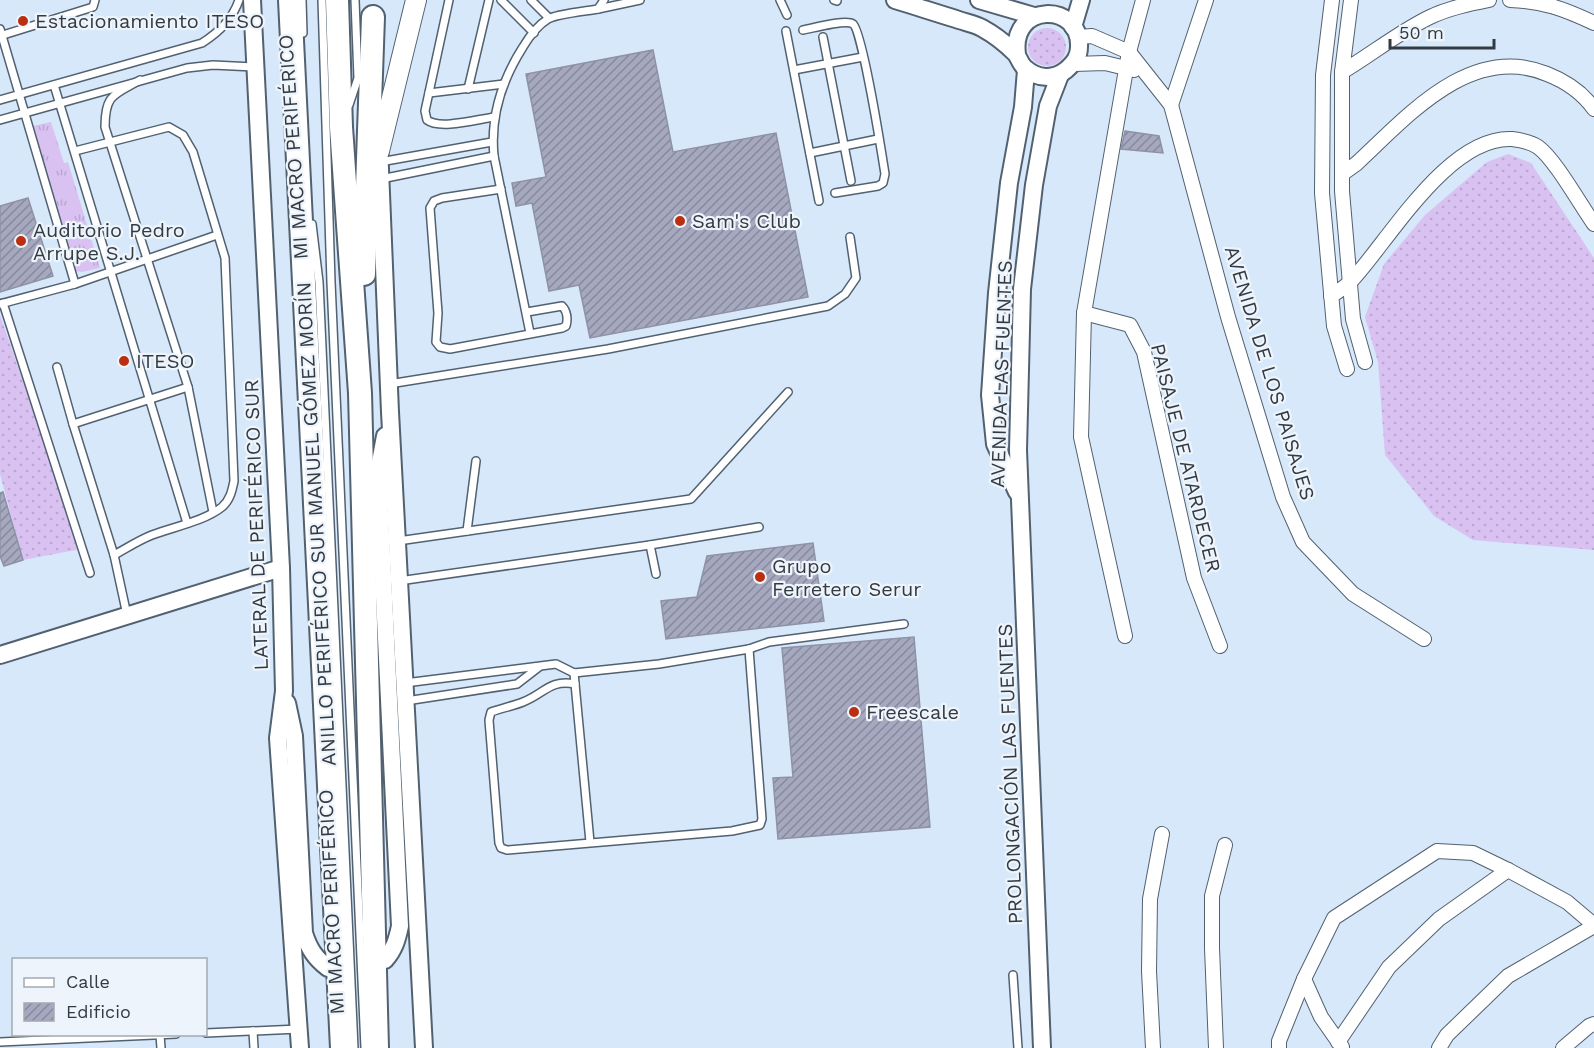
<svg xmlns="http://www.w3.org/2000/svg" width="1594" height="1048" font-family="'Work Sans',sans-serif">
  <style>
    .grass { fill: url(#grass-dots) }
    .park { fill: url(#park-tufts) }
    .building { fill: url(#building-hatch); stroke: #8e92a6; stroke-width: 1.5 }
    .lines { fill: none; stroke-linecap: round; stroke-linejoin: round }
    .service-casing { stroke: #526170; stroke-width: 10 }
    .minor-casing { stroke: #526170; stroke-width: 16 }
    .tertiary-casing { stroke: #526170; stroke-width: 20 }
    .secondary-casing { stroke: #526170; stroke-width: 22 }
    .trunk-casing { stroke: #526170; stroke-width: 26 }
    .service { stroke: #fff; stroke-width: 7 }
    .minor { stroke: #fff; stroke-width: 14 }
    .tertiary { stroke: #fff; stroke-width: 16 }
    .secondary { stroke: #fff; stroke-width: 20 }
    .trunk { stroke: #fff; stroke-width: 22 }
    .poi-dot { fill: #ba2f10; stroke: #edf4fb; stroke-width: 2 }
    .labels { text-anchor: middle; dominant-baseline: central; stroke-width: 4.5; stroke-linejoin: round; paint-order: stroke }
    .poi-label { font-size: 20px; fill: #343a41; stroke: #edf4fb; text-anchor: start }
    .street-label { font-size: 20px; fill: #343a41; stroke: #edf4fb }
  </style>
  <defs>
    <pattern id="grass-dots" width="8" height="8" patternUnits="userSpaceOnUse" patternTransform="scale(1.5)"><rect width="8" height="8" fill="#d9c2f2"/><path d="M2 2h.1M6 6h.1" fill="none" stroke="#bba7d1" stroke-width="1.8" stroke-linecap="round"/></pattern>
    <pattern id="park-tufts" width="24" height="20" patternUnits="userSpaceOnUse" patternTransform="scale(1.5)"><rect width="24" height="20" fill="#d9c2f2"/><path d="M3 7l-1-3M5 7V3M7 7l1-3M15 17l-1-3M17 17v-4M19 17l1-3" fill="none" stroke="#bba7d1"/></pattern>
    <pattern id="building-hatch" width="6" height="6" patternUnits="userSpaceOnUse" patternTransform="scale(1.5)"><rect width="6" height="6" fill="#a5a8be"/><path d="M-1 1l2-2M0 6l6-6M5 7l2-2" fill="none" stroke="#878a9c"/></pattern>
  </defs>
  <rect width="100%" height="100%" fill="#d7e8fa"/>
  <g class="grass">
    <circle cx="1047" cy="47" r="19"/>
    <path d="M1508,154L1531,163L1594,258V550L1473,540L1434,516L1385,455L1378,362L1365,317L1384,264L1425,215L1487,162Z"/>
    <path d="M0,315L81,549L23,560L0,474Z"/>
  </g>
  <path class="park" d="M51,122L64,163L68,162L100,268L82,272L74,271L28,127Z"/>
  <g class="building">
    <path d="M653,50L673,152L776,133L808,297L590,338L579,285L549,291L532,203L516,206L512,183L546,177L526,74Z"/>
    <path d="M1125,131L1159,136L1163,153L1121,149Z"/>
    <path d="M28,198L53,276L0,292V206Z"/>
    <path d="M3,492L23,560L4,566L0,556V493Z"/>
    <path d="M813,543L824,621L666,639L661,601L697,597L707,556Z"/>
    <path d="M914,637L930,827L778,839L773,778L793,777L782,648Z"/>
  </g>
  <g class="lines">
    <g class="service-casing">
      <g id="service">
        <path d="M302,0L303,33"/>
        <path d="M322,0L331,282L365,1048"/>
        <path d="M449,0L425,111L427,120C440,130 478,119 495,117"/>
        <path d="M501,0L534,33"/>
        <path d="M531,0L549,18"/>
        <path d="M780,0L787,15"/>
        <path d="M834,0L837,1"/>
        <path d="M598,9L640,0"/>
        <path d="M0,29L75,284"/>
        <path d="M803,30C814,28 846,19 853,24C862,30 882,155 885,174L883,183L878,186L835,193"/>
        <path d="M786,31L819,201"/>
        <path d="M0,36L93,7L95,0"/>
        <path d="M823,37L851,181"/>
        <path d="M794,70L863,57"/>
        <path d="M140,80C114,95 105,94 105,127L188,387L213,512"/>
        <path d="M54,85L187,523"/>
        <path d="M468,89L489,0"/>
        <path d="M429,93L504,84"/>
        <path d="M0,100L202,43C218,33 233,18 239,0"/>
        <path d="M349,105L358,78L355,0"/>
        <path d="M0,120L187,68L213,65L254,67"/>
        <path d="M810,153L878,139"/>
        <path d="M380,162L492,142"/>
        <path d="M381,179L494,156"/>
        <path d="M501,189L442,198L434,201L430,208L438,313L436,342L440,347L450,349L562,328L566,326C568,319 567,311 562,306L527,312"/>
        <path d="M312,224L319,282L354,1048"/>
        <path d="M3,303L90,573"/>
        <path d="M0,304L75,284L217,235"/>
        <path d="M530,333L494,156C490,116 502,80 523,47C529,37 538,25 548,19C556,14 587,11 598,9L604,0"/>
        <path d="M57,367L73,424L114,555C127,548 139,540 152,535C173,527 205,521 222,507C230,500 232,491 234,481L225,258L193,152L183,135L169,127L75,151"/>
        <path d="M389,384L608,349L828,306L845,294L856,278L850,237"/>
        <path d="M73,424L188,387"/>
        <path d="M467,531L476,461"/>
        <path d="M398,541L691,499L788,392"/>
        <path d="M650,545L656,574"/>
        <path d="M114,555L127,615"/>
        <path d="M399,581L650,545L759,527"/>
        <path d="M574,673L590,842"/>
        <path d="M405,683L556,664L574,673L659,664L749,649L769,642L904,624"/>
        <path d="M575,684C550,679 544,694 523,702C513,706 502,708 491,712L489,720L499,843L501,848L507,850L732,831L760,825L762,819L749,649"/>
        <path d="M406,701L517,684L539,667"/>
        <path d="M1013,975L1018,1048"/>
        <path d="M253,1031L254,1048"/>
        <path d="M206,1033L299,1029"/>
        <path d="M160,1035L161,1048"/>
        <path d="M0,1042L176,1034"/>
      </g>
    </g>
    <g class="minor-casing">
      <g id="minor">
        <path d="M1332,0L1323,75L1322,193L1334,326L1347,369"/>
        <path d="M1351,0L1342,72V191L1353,319L1365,362"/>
        <path d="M1510,0C1543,1 1564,9 1594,23"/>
        <path d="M1078,37L1092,36L1129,52L1171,105L1228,317L1283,497L1303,542L1353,594L1424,639"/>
        <path d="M1074,64L1105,63L1134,70"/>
        <path d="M1342,72C1372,54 1399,32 1430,17C1449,8 1469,4 1489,0"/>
        <path d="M1171,105L1206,0"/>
        <path d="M1342,174L1356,164C1406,118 1470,42 1547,74C1565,81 1582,92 1594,109"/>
        <path d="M1331,296C1339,291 1347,286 1353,279C1391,237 1449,136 1512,139C1520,140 1531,142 1538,147C1555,159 1581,206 1594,224"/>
        <path d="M1084,313L1130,325L1144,352L1194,578L1220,646"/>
        <path d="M1125,636L1081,437L1084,313L1129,52L1143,0"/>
        <path d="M1304,979L1321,1017L1342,1047"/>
        <path d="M1338,1042L1389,967L1439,919L1508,870"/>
        <path d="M1153,1048L1149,971L1150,899L1162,834"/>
        <path d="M1216,1048L1212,948V896L1225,845"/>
        <path d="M1279,1048V1041L1304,979L1334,918L1437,851L1473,853L1508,870L1567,902L1594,925"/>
        <path d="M1439,1048L1447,1035L1508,976L1594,926"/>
        <path d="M1563,1048L1589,1026L1594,1024"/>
      </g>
    </g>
    <g class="tertiary-casing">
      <g id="tertiary">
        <path d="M252,0L281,568L284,691L278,738L300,1048"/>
        <path d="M895,0C915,6 936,13 956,19C964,22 975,24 982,28C993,34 1006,44 1015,53C1019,57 1020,64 1025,68C1037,79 1054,80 1066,70C1074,63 1079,57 1079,47C1081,2 1010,2 1017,54"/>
        <path d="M979,0L1034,16"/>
        <path d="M1073,27L1081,0"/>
        <path d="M379,145L390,412L424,1048"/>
        <path d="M1017,492L995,444L990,395L997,293L1009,183L1023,107L1026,70"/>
        <path d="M0,655L281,568"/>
        <path d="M287,703L294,736L304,933C309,949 315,958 328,968"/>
        <path d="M385,960C394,950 397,940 400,926L378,473L385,436"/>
        <path d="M1042,1048L1018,450L1022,289L1034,185L1048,106L1060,75"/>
      </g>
    </g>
    <g class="secondary-casing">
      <path id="secondary" d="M379,151L416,0"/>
    </g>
    <g class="trunk-casing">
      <g id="trunk">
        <path d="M290,0L342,1048"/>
        <path d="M337,0L341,127L360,393L377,1048"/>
        <path d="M364,274L373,17"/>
      </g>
    </g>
    <use href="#service" class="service"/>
    <use href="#minor" class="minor"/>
    <use href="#tertiary" class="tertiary"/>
    <use href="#secondary" class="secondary"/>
    <use href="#trunk" class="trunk"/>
  </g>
  <g class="poi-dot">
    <circle cx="23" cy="21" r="6"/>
    <circle cx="680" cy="221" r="6"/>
    <circle cx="21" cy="241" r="6"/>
    <circle cx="124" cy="361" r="6"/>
    <circle cx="760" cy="577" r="6"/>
    <circle cx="854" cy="712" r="6"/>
  </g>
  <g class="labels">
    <g class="poi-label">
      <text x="35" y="21">Estacionamiento ITESO</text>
      <text x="692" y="221">Sam's Club</text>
      <text x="33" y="230">Auditorio Pedro<tspan x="33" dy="23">Arrupe S.J.</tspan></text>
      <text x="136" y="361">ITESO</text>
      <text x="772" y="566">Grupo<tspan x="772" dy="23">Ferretero Serur</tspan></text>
      <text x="866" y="712">Freescale</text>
    </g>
    <g class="street-label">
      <text transform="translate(293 147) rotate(-94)">MI MACRO PERIFÉRICO</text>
      <text transform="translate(1270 373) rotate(73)">AVENIDA DE LOS PAISAJES</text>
      <text transform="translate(1001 374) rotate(-88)">AVENIDA LAS FUENTES</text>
      <text transform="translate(1186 458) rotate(76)">PAISAJE DE ATARDECER</text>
      <text transform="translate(316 524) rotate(-93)">ANILLO PERIFÉRICO SUR MANUEL GÓMEZ MORÍN</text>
      <text transform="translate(256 525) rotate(-92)">LATERAL DE PERIFÉRICO SUR</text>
      <text transform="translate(1010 774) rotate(-92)">PROLONGACIÓN LAS FUENTES</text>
      <text transform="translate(331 902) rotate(-93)">MI MACRO PERIFÉRICO</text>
    </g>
  </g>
  <rect x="12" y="958" width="195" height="78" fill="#edf4fb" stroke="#a3aab1" stroke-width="1.5"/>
  <rect x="24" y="978" width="30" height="9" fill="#ffffff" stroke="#a3aab1" stroke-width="1.5"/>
  <text x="66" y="988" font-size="18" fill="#343a41">Calle</text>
  <rect x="24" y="1003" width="30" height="18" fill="url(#building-hatch)" stroke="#a3aab1" stroke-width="1.5"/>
  <text x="66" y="1018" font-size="18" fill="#343a41">Edificio</text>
  <path d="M1390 39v9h104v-9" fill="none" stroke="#343a41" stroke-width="3"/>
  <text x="1399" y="39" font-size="18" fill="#343a41" stroke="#edf4fb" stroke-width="4.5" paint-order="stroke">50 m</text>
</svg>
